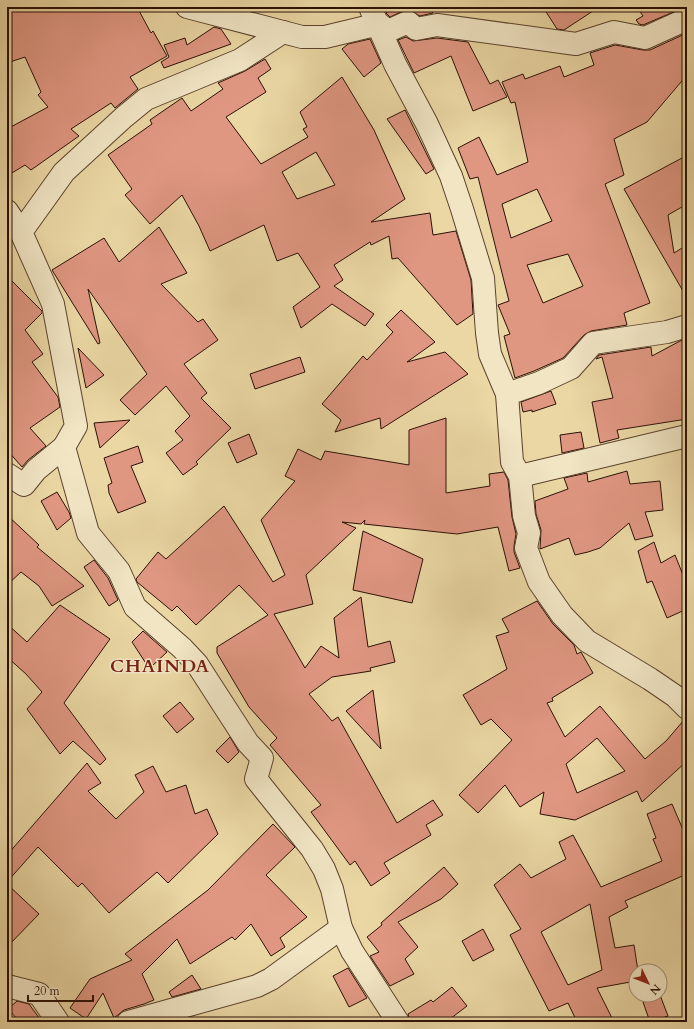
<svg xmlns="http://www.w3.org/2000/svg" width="694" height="1029" font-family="Cardo,serif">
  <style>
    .building { fill: #e09782; stroke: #2b1005; fill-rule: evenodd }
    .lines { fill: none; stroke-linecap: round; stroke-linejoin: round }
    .minor-casing { stroke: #5b422d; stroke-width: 24 }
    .minor { stroke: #f1e5c4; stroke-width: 22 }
    .labels { text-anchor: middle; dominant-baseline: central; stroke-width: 3; stroke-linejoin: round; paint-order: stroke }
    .district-label { font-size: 18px; font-weight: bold; letter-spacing: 1px; fill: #7a1f14; stroke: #f1e5c4 }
  </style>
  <rect width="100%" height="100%" fill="#ead7a4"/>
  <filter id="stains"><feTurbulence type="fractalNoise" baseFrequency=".005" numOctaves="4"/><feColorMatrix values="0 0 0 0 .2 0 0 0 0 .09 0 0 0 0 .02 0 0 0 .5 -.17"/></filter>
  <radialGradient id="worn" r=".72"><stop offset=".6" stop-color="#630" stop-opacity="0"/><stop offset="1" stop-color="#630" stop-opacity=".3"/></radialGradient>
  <g class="building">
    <path d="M7,7H137L151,33L153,31L167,56L130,77L138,89L115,108L111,103L71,129L79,136L31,170L25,165L7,176V129L48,107L38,95L41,92L25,57L7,63Z"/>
    <path d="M393,7H430L433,13L420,16L409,10L403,11L390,17L386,13Z"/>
    <path d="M543,7H599L564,30L557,29Z"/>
    <path d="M637,7H685L643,25L639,24L636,20L643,16Z"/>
    <path d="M214,27L221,29L231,44L164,68L161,62L169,57L164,45L185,38L187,45Z"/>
    <path d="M687,33V75L647,122L614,139L624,175L605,184L650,303L624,313L627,325L591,331L584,335L563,358L534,371L515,378L504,336L510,334L498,305L509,301L478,177L470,179L458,148L479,137L497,175L528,162L515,102L511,103L502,82L523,74L525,79L560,66L564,77L594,65L590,53L615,45L643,50H650ZM537,189L552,221L511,238L502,204ZM568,254L583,286L543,303L527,265Z"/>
    <path d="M406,37L413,41L437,38L468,42L490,84L498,80L507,97L473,111L451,56L414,73L398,40Z"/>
    <path d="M370,39L381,63L364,77L342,49L348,44Z"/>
    <path d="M265,59L271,69L258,78L266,92L226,117L261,164L308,137L303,129L307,127L300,112L342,77L374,130L405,199L371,222L430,213L433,235L456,231L471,280L473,314L457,325L398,258L392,259L389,236L371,245L370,242L334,265L343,280L334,286L374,314L365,326L332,304L301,328L293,307L320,287L298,253L277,261L264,225L210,251L199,226L182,195L150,224L125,195L132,189L108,155L152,124L150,120L182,98L191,111L223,89L218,83L245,71ZM316,152L335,185L297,199L282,172Z"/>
    <path d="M405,110L434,169L426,174L387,119Z"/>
    <path d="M682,158L687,168V204L668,215L674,253L687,245V298L624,189Z"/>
    <path d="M159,227L187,273L161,284L198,322L203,319L218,340L184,364L207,393L201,398L231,428L196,462L198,464L183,475L166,453L183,440L175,431L190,416L166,386L135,415L120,400L147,374L88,289L100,343L98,344L52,270L104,238L119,262Z"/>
    <path d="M7,276L42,311V313L25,330L43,354L32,362L58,397L60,407L30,428L46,446L28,460L22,467L7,450Z"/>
    <path d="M401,310L435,342L407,362L445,352L468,374L381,429L380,418L335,432L341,420L322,404L363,356L367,360L393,332L386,325Z"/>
    <path d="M687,339V419L617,430L619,438L600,443L592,402L613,398L602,357L596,359L599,355L651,347L652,356L680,341Z"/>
    <path d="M78,348L104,375L86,388Z"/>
    <path d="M300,357L305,372L255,389L250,374Z"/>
    <path d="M551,391L556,404L532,412V410L523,412L521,402Z"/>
    <path d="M446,418V493L490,486L489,474L504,472L508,480L512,517L516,534L514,546V552L520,568L509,571L498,527L457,534L364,524L365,520L361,524L342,522L356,528L306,575L313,604L274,614L305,668L321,646L339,658L334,618L361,597L368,647L390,641L395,662L370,668L371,671L332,677L309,694L332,721L338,717L397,823L433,800L443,815L426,825L431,835L384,863L390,873L371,886L355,861L350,865L311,812L321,805L270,745L277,738L249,707L217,653V647L268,615L239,585L196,625L177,606L172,611L137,582L136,579L158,552L166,559L224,506L273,582L285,575L261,520L295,481L285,476L298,449L321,460L325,451L409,465V430Z"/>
    <path d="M130,420L100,448L94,423Z"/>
    <path d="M581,432L584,448L562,453L560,435Z"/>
    <path d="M249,434L257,454L237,463L228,443Z"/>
    <path d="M138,446L143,462L131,466L146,502L118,513L109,493L108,485L112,483L104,458Z"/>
    <path d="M627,471L630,484L660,481L663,510L645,512L653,536L635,540L629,523L600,548L588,552L575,555L569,538L540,549L541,530L536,514L535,501L568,489L564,478L587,473L588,482Z"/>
    <path d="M57,492L69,512L71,518L57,530L41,501Z"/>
    <path d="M7,515L39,545L37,547L84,586L52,606L39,586L21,572L7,585Z"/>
    <path d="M363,531L423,559L412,603L353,590Z"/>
    <path d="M654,542L661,563L675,555L687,585V609L667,618L652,581L647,583L638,551Z"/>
    <path d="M94,560L108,578L118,600L109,606L84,567Z"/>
    <path d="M537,601L553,624L574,645L577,654L581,652L593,673L552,698L553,701L547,703L565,737L600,706L645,759L666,741L684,720H687V761L642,802L637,791L575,820L540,814L544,792L520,807L505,785L478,813L459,795L512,740L491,719L481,725L463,695L507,669L496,636L509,632L502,619ZM597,738L625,771L577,793L566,764Z"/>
    <path d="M60,605L110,639L64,703L106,759L100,765L73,741L60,754L27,709L42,692L26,674L7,657V624L27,642Z"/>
    <path d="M143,631L167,652L151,667L148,664L147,665L132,642Z"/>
    <path d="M373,690L381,749L346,711Z"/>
    <path d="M180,702L194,719L177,733L163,716Z"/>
    <path d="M230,737L239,752L228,763L216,751Z"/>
    <path d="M87,763L101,783L88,791L116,819L144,792L135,775L153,766L166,792L186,785L195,814L207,809L218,834L168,883L157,872L109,913L82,883L78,887L38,847L7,882V855Z"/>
    <path d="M672,804L687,839V874L625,901L628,907L609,917L615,948L634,945L638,971H636V981L597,988L614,1022H577L568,1003L549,1011L510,935L521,929L494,885L520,864L531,878L566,859L559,842L573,835L601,887L662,861L653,839L656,838L647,814ZM590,904L602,970L568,985L541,932Z"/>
    <path d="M273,824L295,847L266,875L307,917L280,938L285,947L271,956L251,924L235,940L232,937L190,964L177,939L142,974L154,1000L144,1004L124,1010L114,1018L103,993L86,1019L70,1008L90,979L132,960L125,954L208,890Z"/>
    <path d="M444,867L458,884L441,899L398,922L418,947L405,959L414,974L390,986L370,956L379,952L367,937L382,925L381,923Z"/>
    <path d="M7,884L39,914L7,947Z"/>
    <path d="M483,929L494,950L473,961L462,941Z"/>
    <path d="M348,968L367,998L349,1007L333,976Z"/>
    <path d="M192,975L201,989L172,997L169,992Z"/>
    <path d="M452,987L467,1006L446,1022H410L408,1014L431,1000L433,1002Z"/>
    <path d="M660,995L668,1016L650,1022L643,1002Z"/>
    <path d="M17,1001L29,1004L42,1022H20L8,1009Z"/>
  </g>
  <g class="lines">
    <g class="minor-casing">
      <g id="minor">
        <path d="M187,7L302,37H325L379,24L388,31L408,22L416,29L437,25L576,44L614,32L645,38L687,19"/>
        <path d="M370,7L395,64L427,124L451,176L462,209L483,278L487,333L490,354L507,394L512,462L520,476L524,516L529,533L526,548L539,582L562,615L587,641L650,679L675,696L687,708"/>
        <path d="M7,211L21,232L53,304L76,426L64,447L88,533L119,571L135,607L182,648L197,664L248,743L262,758L256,779L312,849L324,869L332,889L341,928L352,951L398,1022"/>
        <path d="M21,232L64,172L124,117L146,99L240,60L283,32"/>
        <path d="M507,394L539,383L571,368L593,343L667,332L687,326"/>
        <path d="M7,474L24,485L36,470L64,447"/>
        <path d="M520,476L687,436"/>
        <path d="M7,986L39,994L58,1022"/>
        <path d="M128,1022L257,986L271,979L341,928"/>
      </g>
    </g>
    <use href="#minor" class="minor"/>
  </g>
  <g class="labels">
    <g class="district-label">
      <text x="160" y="666">CHAINDA</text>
    </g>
  </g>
  <rect width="694" height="1029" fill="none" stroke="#ead7a4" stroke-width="24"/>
  <rect x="8" y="8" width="678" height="1013" fill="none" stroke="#2b1005" stroke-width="2"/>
  <rect x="12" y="12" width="670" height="1005" fill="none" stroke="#2b1005"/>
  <g transform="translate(648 983) rotate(133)"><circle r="19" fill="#f1e5c4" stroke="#a29078"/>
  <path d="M0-3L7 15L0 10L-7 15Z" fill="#8f2418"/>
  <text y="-6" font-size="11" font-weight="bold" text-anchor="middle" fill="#2b1005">N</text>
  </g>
  <path d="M28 995v6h65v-6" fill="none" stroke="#2b1005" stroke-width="2"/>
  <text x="34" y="995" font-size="12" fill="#2b1005" stroke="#f1e5c4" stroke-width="3" paint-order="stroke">20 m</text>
  <rect width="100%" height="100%" filter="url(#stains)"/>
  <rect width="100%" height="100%" fill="url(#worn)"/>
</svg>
